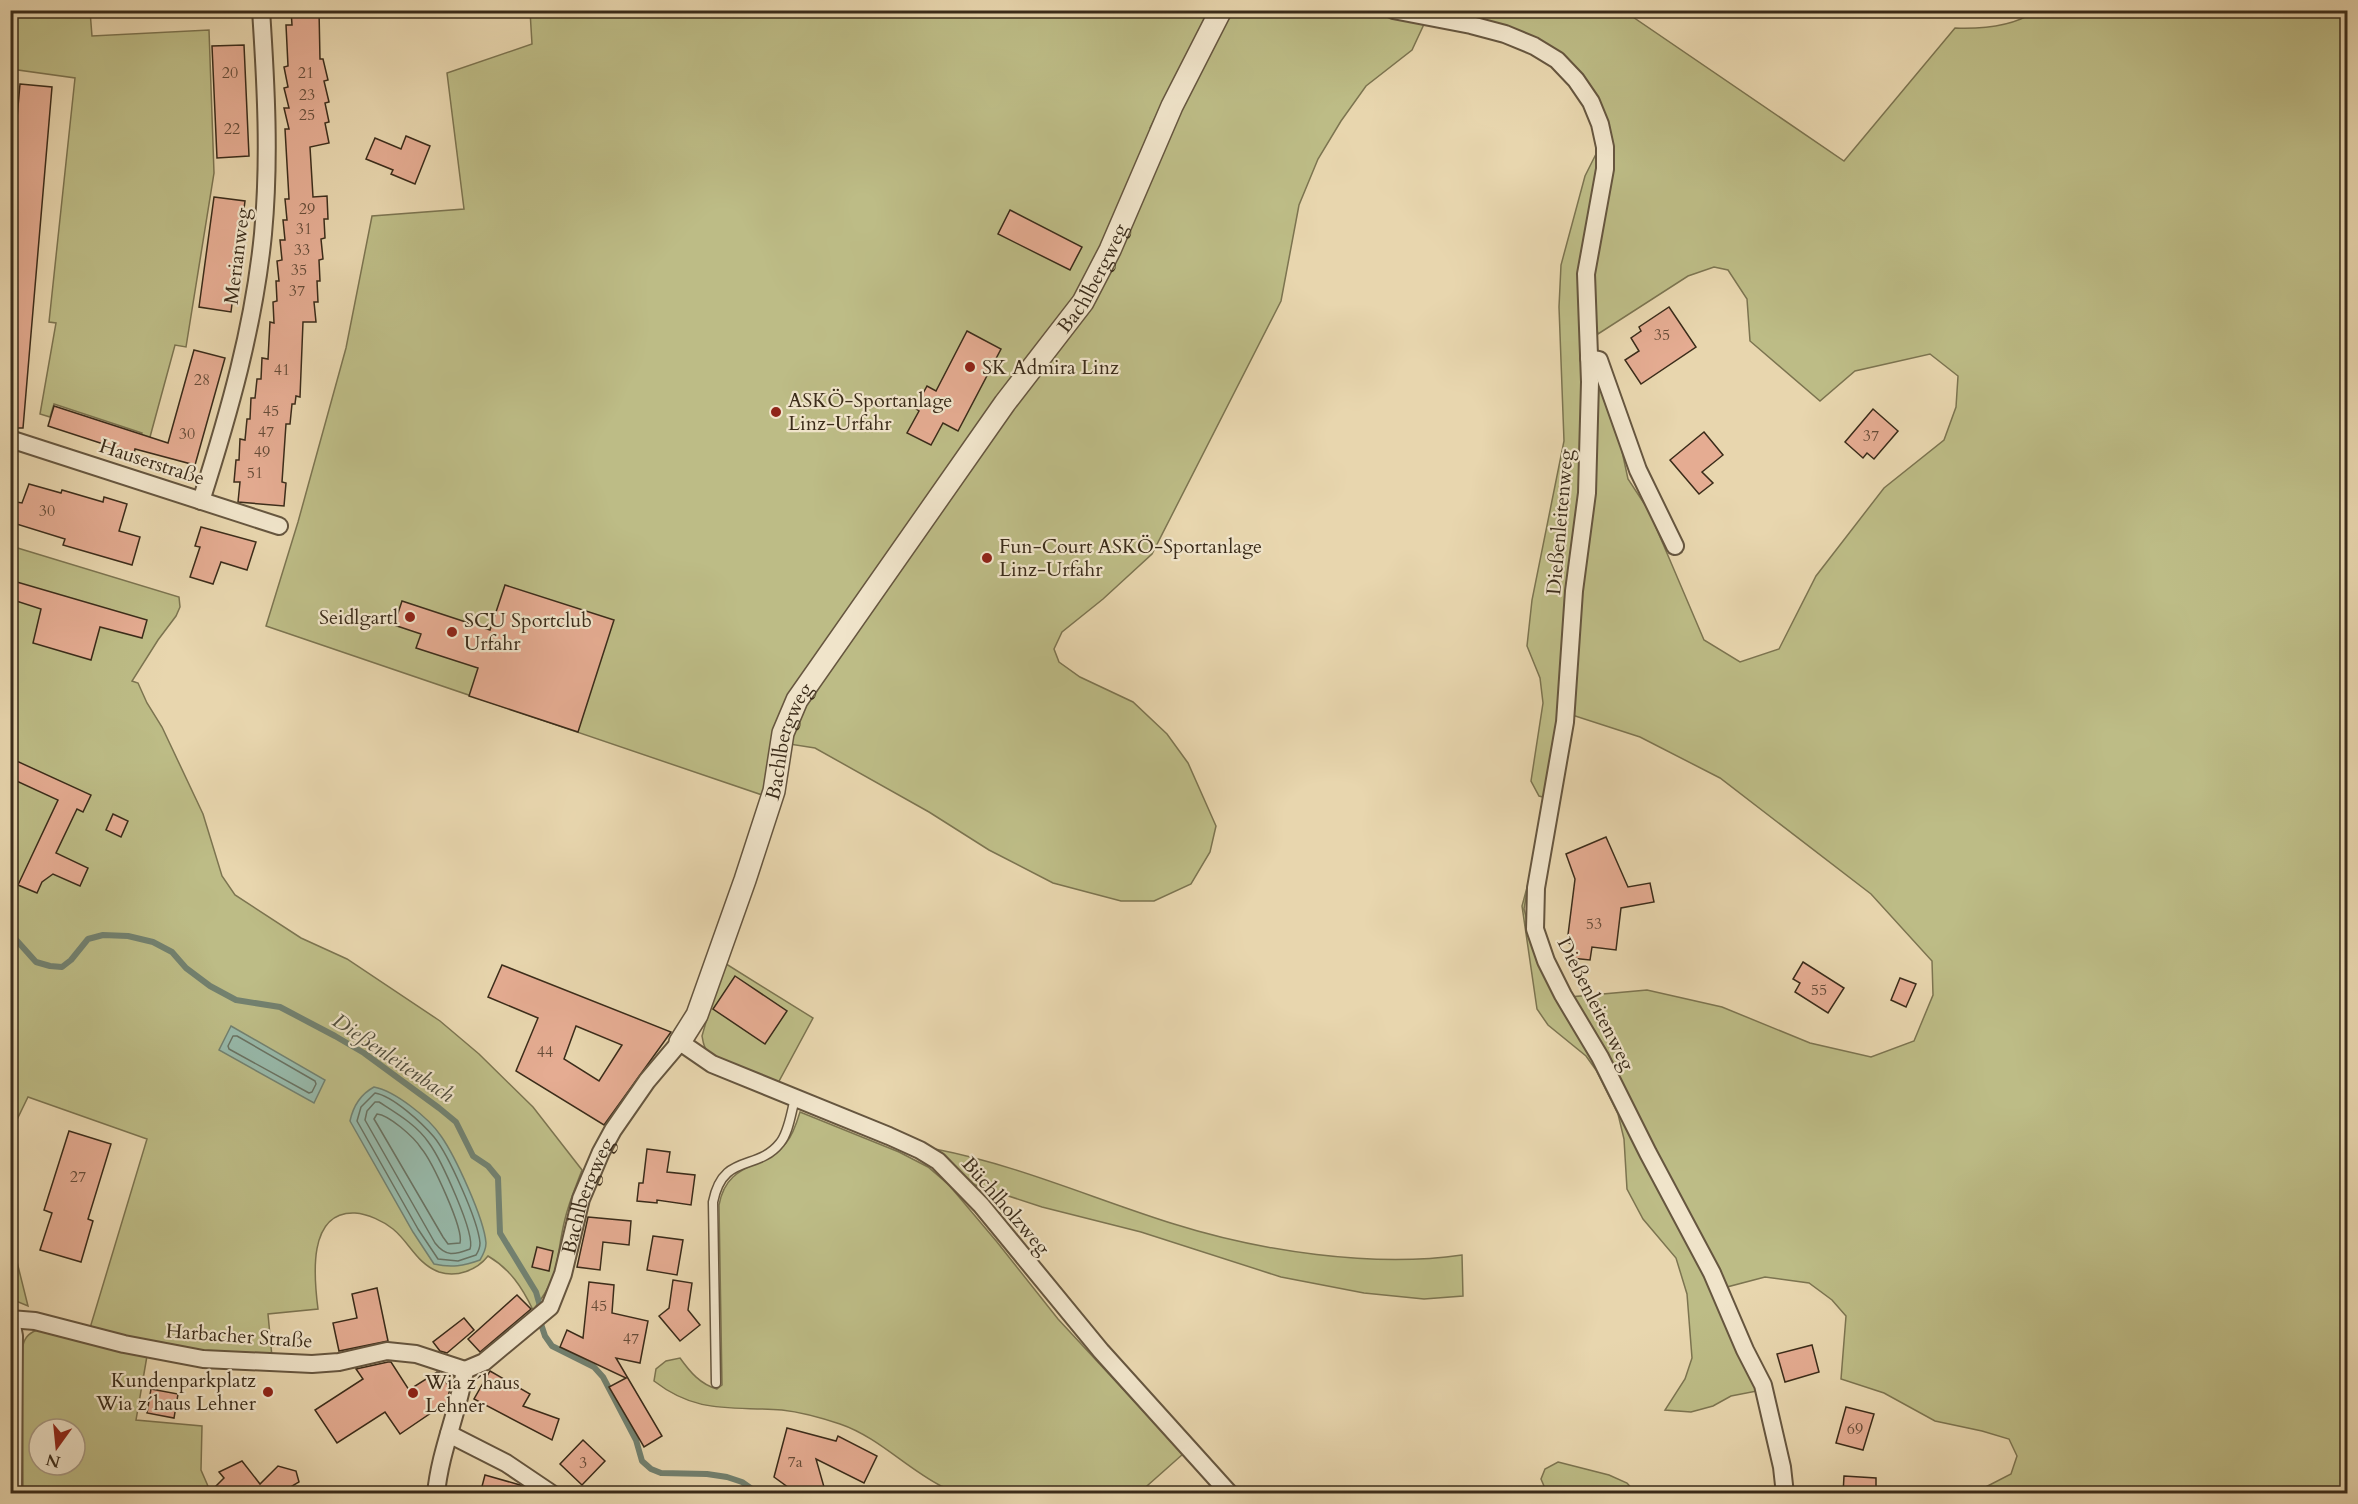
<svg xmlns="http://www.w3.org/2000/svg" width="2358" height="1504" font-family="Cardo,serif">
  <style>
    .green { fill: #bdbc86; stroke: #7c7450; stroke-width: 1.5; fill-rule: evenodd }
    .water { fill: #97b9aa; stroke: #728170; stroke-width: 1.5 }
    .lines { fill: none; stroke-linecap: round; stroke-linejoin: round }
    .shore { stroke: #697262; stroke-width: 1.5 }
    .stream { stroke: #728170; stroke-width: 6 }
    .building { fill: #e5ac92; stroke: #3b2c1a; stroke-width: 1.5; fill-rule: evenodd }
    .service-casing { stroke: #66563f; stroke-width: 11 }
    .minor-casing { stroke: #66563f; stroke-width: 20 }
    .tertiary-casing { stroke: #66563f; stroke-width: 24 }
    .service { stroke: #f0e4ca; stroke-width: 8 }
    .minor { stroke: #f0e4ca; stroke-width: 16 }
    .tertiary { stroke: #f0e4ca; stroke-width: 21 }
    .poi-dot { fill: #8f2418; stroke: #f0e4ca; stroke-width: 2 }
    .labels { text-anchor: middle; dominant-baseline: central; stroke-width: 4.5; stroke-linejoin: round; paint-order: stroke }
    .number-label { font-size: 16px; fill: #664c38 }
    .street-label { font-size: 20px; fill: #3b2c1a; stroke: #f0e4ca }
    .poi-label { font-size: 20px; fill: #3b2c1a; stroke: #f0e4ca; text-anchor: start }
    .water-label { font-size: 21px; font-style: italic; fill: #524f3e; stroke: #f0e4ca }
  </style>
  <rect width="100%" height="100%" fill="#e8d6ae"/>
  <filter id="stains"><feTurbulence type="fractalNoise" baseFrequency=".00333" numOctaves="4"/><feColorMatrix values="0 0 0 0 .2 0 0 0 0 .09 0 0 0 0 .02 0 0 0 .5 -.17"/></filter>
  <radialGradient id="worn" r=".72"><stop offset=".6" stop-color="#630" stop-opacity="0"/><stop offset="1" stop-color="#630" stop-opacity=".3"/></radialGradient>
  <g class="green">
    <path d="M1447,10L1624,11L1844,161L1955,28C1982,29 2014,27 2037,10L2347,11V1493H1974L2011,1474L2017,1456L2009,1439L1982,1431L1935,1421L1884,1393L1841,1379L1846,1316L1832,1300L1809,1283L1765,1277L1723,1288L1570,997L1647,990L1722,1007L1810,1043L1871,1057L1914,1041L1933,995L1932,961L1871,894L1720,778L1640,737L1572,715L1596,375L1618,433L1628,479L1649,511L1704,640L1740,662L1779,649L1816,576L1884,488L1944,440L1956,407L1958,376L1930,354L1855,371L1820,401L1750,341L1747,299L1728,270L1714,267L1688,276L1598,334L1592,310V285L1610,166L1581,75L1445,12Z"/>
    <path d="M10,11H90L92,36L209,30L214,173L186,347L175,345L147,448L138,446L142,433L54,404L50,417L40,414L56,323L49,322L75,78L11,69Z"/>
    <path d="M530,11H1208L1150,128L1166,137L1185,98L1233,11H1375L1425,22L1412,50L1366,86L1341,121L1318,159L1299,205L1281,301L1152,554L1103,599L1062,632L1054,649L1059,662L1080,677L1133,702L1167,734L1188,763L1216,826L1210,852L1191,884L1154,901H1121L1053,883L989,850L929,812L815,748L789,744L801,680L765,796L266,626L298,522L346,348L372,216L464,209L447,73L532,44Z"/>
    <path d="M1598,150L1584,441L1563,670L1547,798L1539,796L1531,781L1543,703L1540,678L1527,646L1532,600L1564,441L1559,307L1561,265L1585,176Z"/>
    <path d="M11,546L179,597L180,607L176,616L158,640L132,681L138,683L147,703L162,727L203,814L222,876L235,895L301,938L347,959L440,1021L479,1054L533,1107L582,1170C576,1186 569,1202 565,1219C555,1259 562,1274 533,1310C522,1287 510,1269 488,1256C477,1270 457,1278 439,1272C417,1264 410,1243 393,1229C383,1221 368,1214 355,1213C307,1211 314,1278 318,1309L268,1314L272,1357L165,1347L90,1328L147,1139L28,1097L11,1132Z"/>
    <path d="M1529,880L1524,909L1534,948L1696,1251L1757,1391L1731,1396L1713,1406L1691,1412L1665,1410L1685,1379L1692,1358L1687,1294L1676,1258L1643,1219L1627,1189L1624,1139L1618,1114L1596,1070L1586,1056L1548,1025L1537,1009L1522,906Z"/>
    <path d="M723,962L813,1018L778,1083C759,1075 718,1064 706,1049C703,1045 703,1040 702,1036Z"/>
    <path d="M800,1112L899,1152L928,1167L949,1185L997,1242L1058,1319L1183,1454L1139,1493H963C956,1491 948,1489 941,1486C906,1468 878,1437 840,1424C822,1418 800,1412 782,1410C732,1406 698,1415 654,1381L656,1369L666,1361L680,1358C690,1372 700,1384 717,1389L722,1385L719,1205C727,1161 763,1170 786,1143C793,1135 797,1122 800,1112Z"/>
    <path d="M935,1149C1018,1165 1094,1199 1174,1224C1260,1251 1372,1268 1462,1255L1463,1296L1424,1299L1364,1293L1281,1277L1141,1232L1042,1207L975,1185Z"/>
    <path d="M10,1237L11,1238L28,1306L11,1299Z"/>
    <path d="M37,1330L147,1356L136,1420L202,1426L201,1470L211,1493L23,1494L22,1349C24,1339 27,1334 37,1330ZM39,1429H75V1465H39Z"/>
    <path d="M1558,1462L1609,1475L1627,1483L1636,1493H1547L1541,1479L1545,1469Z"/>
  </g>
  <g class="water">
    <path d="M231,1026L325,1080L314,1103L219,1050Z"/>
    <path d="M374,1087C395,1091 429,1118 441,1136C455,1156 484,1218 486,1243C486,1249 483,1255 480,1260C464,1266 451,1268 434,1264L413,1232L350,1121C353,1107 361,1094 374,1087Z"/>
  </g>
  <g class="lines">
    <g class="shore">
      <path d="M233,1036H237L315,1081L316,1084L312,1092L309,1093L229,1049L228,1046Z"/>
      <path d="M375,1093C393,1096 422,1123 434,1137C448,1154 478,1220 480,1243C480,1248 478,1252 476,1255L458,1261L438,1259L418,1229L357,1121L361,1107Z"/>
      <path d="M375,1102H379C396,1113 417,1125 429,1143C440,1158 476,1234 470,1249C454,1255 446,1257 435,1243L365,1120L367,1111Z"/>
      <path d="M377,1114C389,1115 414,1137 421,1148C432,1161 464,1229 460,1243L448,1244L443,1237L377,1124L374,1119Z"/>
    </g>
    <path class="stream" d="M10,933L36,962L50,966L62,967L71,960L88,939L103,935L128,936L153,942L172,952L186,968L210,986L236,1000L280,1007L335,1036L364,1053L439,1108L456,1122L473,1156L488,1166L498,1178L500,1233L536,1292L540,1306L541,1324L545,1336L552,1346L594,1367L603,1377L636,1440L642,1461L651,1469L661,1473L707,1474L727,1477L742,1482L759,1494"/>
  </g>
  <g class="building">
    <path d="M291,10H319L320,59H323L328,80L324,81L329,102L325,103L329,122L325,123L329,143L310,147L313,197L327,196L328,219H324L325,238L321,239L323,259L319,260L320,281H317L318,302H314L316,322H303L300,397L296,396L295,404H292L290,424H286L282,482L286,483L284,506L238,502L240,482H234L236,460H239L240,439L245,440L247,419H250L251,398H255L257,379H261L262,358L268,359L270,322L274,323L273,302L277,301L276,281H279L277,261L282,260L280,240H285L283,220H287L285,199H289L285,129H289L284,108H289L284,88L288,87L284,67L288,66L286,25H292Z"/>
    <path d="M244,45L249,156L217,158L212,46Z"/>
    <path d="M20,84L52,87L23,428H10V198Z"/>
    <path d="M406,136L430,146L415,184L391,174L393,170L366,159L375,138L401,149Z"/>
    <path d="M214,197L245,201L231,312L199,307Z"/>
    <path d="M1010,210L1082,247L1070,270L998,234Z"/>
    <path d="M1669,307L1696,347L1641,384L1625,360L1639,351L1631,338L1641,331L1639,327Z"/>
    <path d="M967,331L1001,349L958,431L943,423L931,445L907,433L919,411L915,408L927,386L936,391Z"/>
    <path d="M194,350L225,358L195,465L135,449L134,454L48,426L54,406L168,443Z"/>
    <path d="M1873,409L1898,431L1874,459L1867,453L1863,458L1845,442Z"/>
    <path d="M1704,432L1723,455L1702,472L1713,483L1699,494L1670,460Z"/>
    <path d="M29,484L61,493L62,490L103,502L104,497L127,504L119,531L140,537L132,565L63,545L65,539L10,522V501L22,503Z"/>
    <path d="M201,527L256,542L247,570L221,562L213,584L190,577L200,547L195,546Z"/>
    <path d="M10,580L147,620L142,638L100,627L91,660L33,643L41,609L10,599Z"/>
    <path d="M505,585L614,620L578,732L469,696L478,668L416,648L421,634L394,625L402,601L490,630Z"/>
    <path d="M10,758L91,795L83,812L77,809L56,853L88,868L80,886L53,874L42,882L37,893L18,885L58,800L10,778Z"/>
    <path d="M113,814L128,821L121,837L106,830Z"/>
    <path d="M1606,837L1628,887L1650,883L1654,902L1621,908L1616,950L1592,947L1590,960L1571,958L1573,944L1567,943L1575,879L1566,854Z"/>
    <path d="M1803,962L1844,988L1828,1013L1795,992L1800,983L1793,979Z"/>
    <path d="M502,965L671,1032L604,1125L516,1071L538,1018L488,997ZM576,1026L622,1045L599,1081L564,1059Z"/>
    <path d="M735,976L787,1011L765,1044L713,1009Z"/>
    <path d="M1900,978L1916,984L1906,1007L1891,1000Z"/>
    <path d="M69,1131L111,1144L88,1219L93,1221L81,1262L40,1250L52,1213L44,1210Z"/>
    <path d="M647,1149L670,1152L667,1172L695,1175L691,1205L657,1200V1203L637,1201L639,1183H643Z"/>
    <path d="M588,1217L631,1221L629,1245L603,1242L600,1270L577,1267Z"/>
    <path d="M653,1236L683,1240L677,1275L647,1270Z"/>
    <path d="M537,1247L553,1251L549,1271L532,1267Z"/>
    <path d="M673,1280L692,1283L688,1310L700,1325L680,1341L659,1316L669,1308Z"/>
    <path d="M589,1282L614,1285L612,1313L648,1321L640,1363L616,1358L662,1436L644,1447L609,1387L626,1378L560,1347L567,1330L583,1338Z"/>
    <path d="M377,1288L388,1341L339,1351L333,1323L357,1318L352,1294Z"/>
    <path d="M517,1295L531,1309L480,1352L468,1339Z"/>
    <path d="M464,1318L474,1330L447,1353L440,1351L433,1342Z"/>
    <path d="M1812,1345L1819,1372L1785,1382L1777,1354Z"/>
    <path d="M388,1362H391L409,1390L437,1372L440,1373L450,1388L447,1402L400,1434L385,1412L337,1443L315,1410L363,1379L356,1369Z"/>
    <path d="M490,1371L530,1394L523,1406L559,1419L552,1440L474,1399Z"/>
    <path d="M151,1389L178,1394L174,1418L147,1413Z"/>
    <path d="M1846,1407L1874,1414L1863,1450L1836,1443Z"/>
    <path d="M787,1428L836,1441L838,1436L877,1456L864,1483L816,1459L826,1494H790L789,1488L774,1477Z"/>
    <path d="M583,1440L605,1461L582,1485L560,1464Z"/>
    <path d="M242,1461L260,1484L278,1466L296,1471L299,1482L279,1494H208L224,1478L219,1472Z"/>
    <path d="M485,1475L520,1485L532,1494H480Z"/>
    <path d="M1844,1476L1876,1478V1494H1843Z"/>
  </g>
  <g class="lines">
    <g class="service-casing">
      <path id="service" d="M716,1383L713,1202C723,1152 757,1172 780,1143C789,1132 791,1112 795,1099"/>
    </g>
    <g class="minor-casing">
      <g id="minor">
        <path d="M1393,10L1471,25L1505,34L1534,46L1557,60L1576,80L1591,102L1600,124L1605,147V169L1586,274L1590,382L1587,493L1574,591L1565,722L1536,888L1535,929L1546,961L1563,995L1600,1057L1648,1153L1712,1273L1745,1350L1763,1385L1782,1467L1785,1494"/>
        <path d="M1589,358L1599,360L1638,470L1675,546"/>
        <path d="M10,439L279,526"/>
        <path d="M201,501C229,413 254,326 263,234C270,160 266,85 261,10"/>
        <path d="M10,1319L35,1321L124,1344L203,1359L312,1364L339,1362L387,1351L416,1354L465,1370"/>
        <path d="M11,1320L14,1336L13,1494"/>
        <path id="s1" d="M465,1370L484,1362L550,1307L563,1274L581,1199L601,1152L613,1130L647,1081L680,1042L712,1064L889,1136L920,1150L938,1161L981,1205L1101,1351L1230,1494"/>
        <path d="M449,1434L506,1463L552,1494"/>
        <path d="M436,1494C440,1451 458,1413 465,1370"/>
      </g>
    </g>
    <g class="tertiary-casing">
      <g id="tertiary">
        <path id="s2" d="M680,1042L697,1015L745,880L774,791L783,733L797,700L1005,403L1083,302L1110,250L1172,106L1221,10"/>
      </g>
    </g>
    <use href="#service" class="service"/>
    <use href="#minor" class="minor"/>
    <use href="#tertiary" class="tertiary"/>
  </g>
  <g class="poi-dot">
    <circle cx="970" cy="367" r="6"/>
    <circle cx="776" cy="412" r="6"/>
    <circle cx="987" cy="558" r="6"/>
    <circle cx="410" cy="617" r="6"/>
    <circle cx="452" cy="632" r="6"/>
    <circle cx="268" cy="1392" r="6"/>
    <circle cx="413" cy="1393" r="6"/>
  </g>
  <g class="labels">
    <g class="number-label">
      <text x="230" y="73">20</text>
      <text x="306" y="73">21</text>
      <text x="307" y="95">23</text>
      <text x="307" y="115">25</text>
      <text x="232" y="129">22</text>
      <text x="307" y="209">29</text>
      <text x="304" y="229">31</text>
      <text x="302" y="250">33</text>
      <text x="299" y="270">35</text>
      <text x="297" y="291">37</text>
      <text x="1662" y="335">35</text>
      <text x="282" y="370">41</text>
      <text x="202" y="380">28</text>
      <text x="271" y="411">45</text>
      <text x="266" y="432">47</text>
      <text x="187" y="434">30</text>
      <text x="1871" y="436">37</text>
      <text x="262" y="452">49</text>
      <text x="255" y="473">51</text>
      <text x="47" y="511">30</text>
      <text x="1594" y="924">53</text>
      <text x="1819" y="990">55</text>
      <text x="545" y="1052">44</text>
      <text x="78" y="1177">27</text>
      <text x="599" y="1306">45</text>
      <text x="631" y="1339">47</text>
      <text x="1855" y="1429">69</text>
      <text x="795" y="1462">7a</text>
      <text x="583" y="1463">3</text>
    </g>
    <g class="street-label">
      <text transform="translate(237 256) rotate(-83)">Merianweg</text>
      <text stroke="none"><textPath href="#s2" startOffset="879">Bachlbergweg</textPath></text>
      <text transform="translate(152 462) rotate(18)">Hauserstraße</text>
      <text transform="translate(1560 522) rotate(-85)">Dießenleitenweg</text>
      <text stroke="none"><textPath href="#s2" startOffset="321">Bachlbergweg</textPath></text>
      <text transform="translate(1596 1004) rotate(63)">Dießenleitenweg</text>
      <text stroke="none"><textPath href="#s1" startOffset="224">Bachlbergweg</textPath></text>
      <text transform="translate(1006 1206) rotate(49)">Büchlholzweg</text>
      <text transform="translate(239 1336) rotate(4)">Harbacher Straße</text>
    </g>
    <g class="poi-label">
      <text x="982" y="367">SK Admira Linz</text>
      <text x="788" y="400">ASKÖ-Sportanlage<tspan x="788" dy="23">Linz-Urfahr</tspan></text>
      <text x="999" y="546">Fun-Court ASKÖ-Sportanlage<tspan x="999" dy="23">Linz-Urfahr</tspan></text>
      <text x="398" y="617" text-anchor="end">Seidlgartl</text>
      <text x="464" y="620">SCU Sportclub<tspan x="464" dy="23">Urfahr</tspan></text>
      <text x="256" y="1380" text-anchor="end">Kundenparkplatz<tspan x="256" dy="23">Wia z´haus Lehner</tspan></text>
      <text x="425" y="1382">Wia z´haus<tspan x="425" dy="23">Lehner</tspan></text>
    </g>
    <g class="water-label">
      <text transform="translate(393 1058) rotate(34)">Dießenleitenbach</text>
    </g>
  </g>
  <rect width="2358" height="1504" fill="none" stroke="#e8d6ae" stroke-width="36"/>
  <rect x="12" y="12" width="2334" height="1480" fill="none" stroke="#3b2c1a" stroke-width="3"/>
  <rect x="18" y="18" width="2322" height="1468" fill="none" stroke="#3b2c1a" stroke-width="1.5"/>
  <g transform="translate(57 1447) rotate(195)"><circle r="28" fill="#f0e4ca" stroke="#a89a84" stroke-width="1.5"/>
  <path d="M0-4.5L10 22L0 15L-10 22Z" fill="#8f2418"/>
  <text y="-9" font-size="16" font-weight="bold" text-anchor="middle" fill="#3b2c1a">N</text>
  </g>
  <rect width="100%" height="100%" filter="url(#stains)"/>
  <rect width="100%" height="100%" fill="url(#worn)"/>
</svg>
